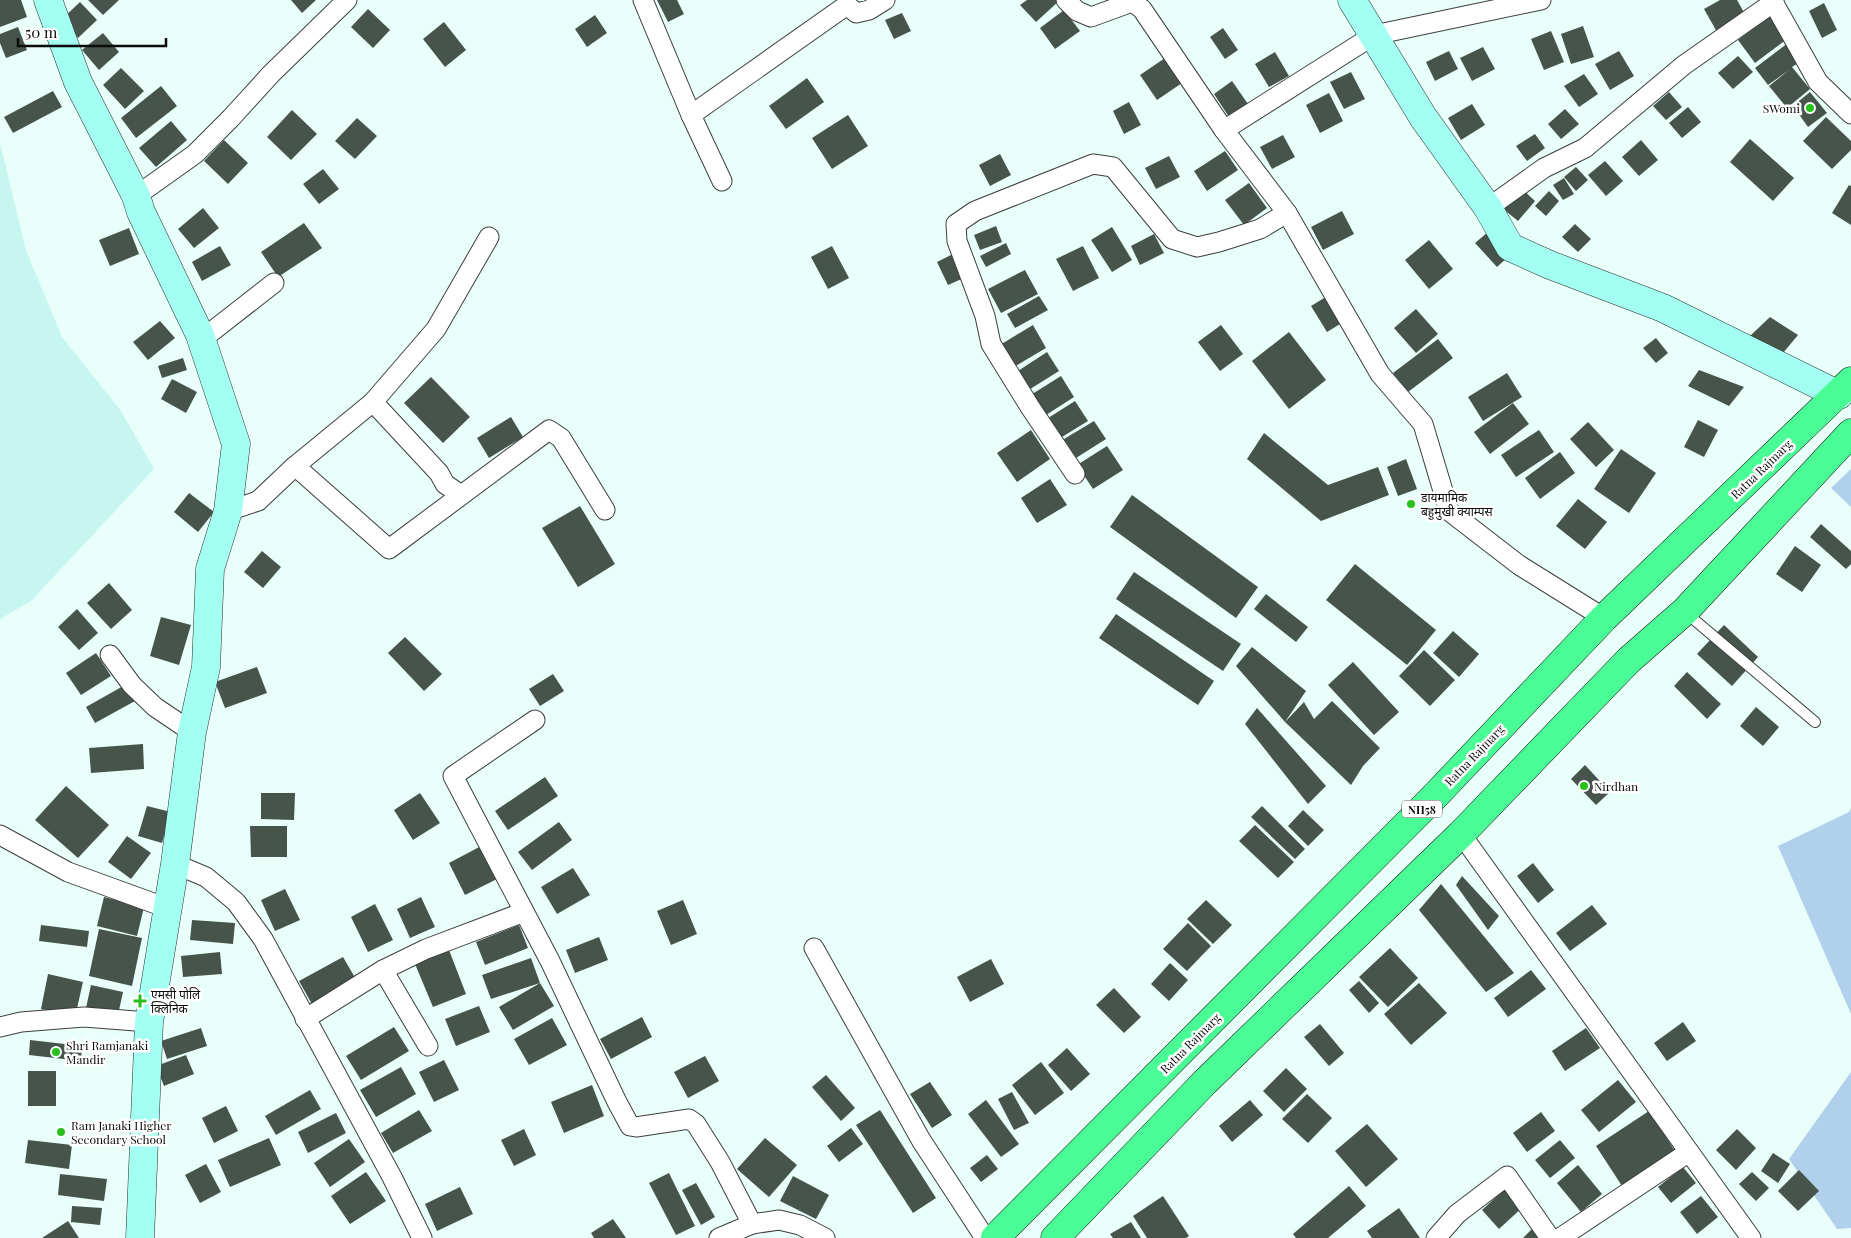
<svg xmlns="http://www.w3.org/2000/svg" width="1851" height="1238" font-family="'Playfair Display','Noto Sans Devanagari',serif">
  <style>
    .farmland { fill: #c7f6f1 }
    .green { fill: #b1d0eb }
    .building { fill: #46544b }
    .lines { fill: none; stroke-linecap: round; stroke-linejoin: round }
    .lane-casing { stroke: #3e3e3e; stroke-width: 12 }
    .street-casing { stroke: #3e3e3e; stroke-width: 21 }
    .secondary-casing { stroke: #2d2d2d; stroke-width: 29 }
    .highway-casing { stroke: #1c1c1c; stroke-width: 29 }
    .lane { stroke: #fff; stroke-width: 10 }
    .street { stroke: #fff; stroke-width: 19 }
    .secondary { stroke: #a3fff2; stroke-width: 28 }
    .highway { stroke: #49fc96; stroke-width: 28 }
    .poi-dot { fill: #29c01d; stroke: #fff; stroke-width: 2 }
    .labels { text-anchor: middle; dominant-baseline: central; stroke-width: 5; stroke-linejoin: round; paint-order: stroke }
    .shield { fill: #fff; stroke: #545454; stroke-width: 1 }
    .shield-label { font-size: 11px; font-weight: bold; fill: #0b0b0b }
    .poi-label { font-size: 12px; fill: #0b0b0b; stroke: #fff; text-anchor: start }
    .street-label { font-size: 12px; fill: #0b0b0b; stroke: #fff }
  </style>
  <rect width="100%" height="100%" fill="#e8fffa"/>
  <path class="farmland" d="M0,143L26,250L62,337L121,411L154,469L31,601L0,619Z"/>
  <g class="green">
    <path d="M1851,469V507L1831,488Z"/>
    <path d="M1851,808V1014L1778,846L1849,812Z"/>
    <path d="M1851,1072V1228L1837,1229L1789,1159Z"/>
  </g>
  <g class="building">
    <path d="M0,0H21L27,17L0,27Z"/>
    <path d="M88,0H119L103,15Z"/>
    <path d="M291,0H316L302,13Z"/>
    <path d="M657,0H677L684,14L668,22Z"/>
    <path d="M1027,0H1058L1059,1L1036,22L1020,5Z"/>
    <path d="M1720,0H1737L1746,16L1717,32L1704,9Z"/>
    <path d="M80,2L97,20L78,38L61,20Z"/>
    <path d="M1824,3L1837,30L1822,38L1809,11Z"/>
    <path d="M368,9L390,30L373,48L351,27Z"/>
    <path d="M1064,10L1080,31L1055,49L1040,28Z"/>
    <path d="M902,13L911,31L894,39L885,20Z"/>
    <path d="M595,15L607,33L587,47L575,29Z"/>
    <path d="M1770,16L1787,39L1755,63L1738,40Z"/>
    <path d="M444,22L466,50L445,67L423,39Z"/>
    <path d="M1583,26L1594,57L1571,64L1561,34Z"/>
    <path d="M18,27L27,50L6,58L0,43V34Z"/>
    <path d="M1223,28L1238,50L1225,59L1210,37Z"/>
    <path d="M1551,31L1564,62L1544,70L1531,39Z"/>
    <path d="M103,33L119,52L99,70L82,50Z"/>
    <path d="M1788,43L1801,61L1792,67L1810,89L1787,108L1769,86L1789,70L1768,85L1755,68Z"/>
    <path d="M1483,47L1495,69L1472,81L1460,58Z"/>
    <path d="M1449,51L1458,69L1435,81L1426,62Z"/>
    <path d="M1619,51L1634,76L1610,90L1595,64Z"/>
    <path d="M1275,52L1289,76L1269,87L1255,64Z"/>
    <path d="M1738,56L1753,72L1733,89L1718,73Z"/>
    <path d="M1165,58L1182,83L1157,100L1140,75Z"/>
    <path d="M121,68L144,91L125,109L103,85Z"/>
    <path d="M1351,72L1365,99L1344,109L1330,82Z"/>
    <path d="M1584,74L1598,94L1579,107L1564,86Z"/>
    <path d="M807,78L824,102L786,129L769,106Z"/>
    <path d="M1232,81L1248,104L1229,117L1214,94Z"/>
    <path d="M161,86L177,106L136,138L121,118Z"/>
    <path d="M53,91L62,107L13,133L4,117Z"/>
    <path d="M1669,92L1682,107L1666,120L1653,106Z"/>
    <path d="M1810,92L1827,113L1808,127L1793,106Z"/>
    <path d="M1329,93L1343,121L1320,133L1306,105Z"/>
    <path d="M1129,102L1141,125L1124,134L1113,111Z"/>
    <path d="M1472,104L1485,125L1461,140L1448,118Z"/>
    <path d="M1688,107L1701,122L1682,138L1669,123Z"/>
    <path d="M1565,109L1579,124L1561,139L1548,124Z"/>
    <path d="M292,110L317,134L291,160L267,137Z"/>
    <path d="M848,115L868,146L832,169L812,138Z"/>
    <path d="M1826,117L1851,141V150L1832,169L1803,141Z"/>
    <path d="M357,118L377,136L355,159L335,141Z"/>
    <path d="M171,121L187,140L156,167L139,148Z"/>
    <path d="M1535,134L1545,148L1527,161L1516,146Z"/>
    <path d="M1283,135L1295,157L1272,169L1260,147Z"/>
    <path d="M1750,139L1794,178L1773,201L1730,162Z"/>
    <path d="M224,140L248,163L228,184L204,161Z"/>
    <path d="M1641,140L1658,160L1639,176L1622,157Z"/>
    <path d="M1225,151L1238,170L1207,191L1194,171Z"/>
    <path d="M1000,154L1011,175L990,186L979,165Z"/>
    <path d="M1169,156L1180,177L1156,189L1145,168Z"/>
    <path d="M1605,161L1623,181L1606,196L1588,175Z"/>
    <path d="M1576,167L1588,180L1576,191L1564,177Z"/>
    <path d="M323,169L339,189L319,204L303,184Z"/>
    <path d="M1564,178L1574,194L1563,200L1553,185Z"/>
    <path d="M1249,183L1267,208L1244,225L1225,200Z"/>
    <path d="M1849,185L1851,186V225L1832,213Z"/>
    <path d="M1522,189L1535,201L1518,221L1502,208Z"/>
    <path d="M1549,191L1559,201L1546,216L1535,206Z"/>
    <path d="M203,208L219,228L194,248L178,229Z"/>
    <path d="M1342,211L1354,234L1323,250L1311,227Z"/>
    <path d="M304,223L322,248L278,277L261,252Z"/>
    <path d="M1575,224L1591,239L1578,252L1562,237Z"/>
    <path d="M996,226L1002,242L980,250L974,235Z"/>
    <path d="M1112,227L1132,260L1112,272L1091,240Z"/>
    <path d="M129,228L139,254L110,266L99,240Z"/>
    <path d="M1488,232L1509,256L1497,267L1475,243Z"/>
    <path d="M1154,234L1164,253L1140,265L1131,246Z"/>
    <path d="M1429,240L1453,269L1429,289L1405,260Z"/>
    <path d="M1006,243L1011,254L986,267L980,256Z"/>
    <path d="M220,246L231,265L202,281L192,262Z"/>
    <path d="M832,246L849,278L828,289L811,257Z"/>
    <path d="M1083,246L1099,278L1073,291L1056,259Z"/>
    <path d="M953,254L964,278L948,285L937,262Z"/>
    <path d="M1025,270L1038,294L1001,313L988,289Z"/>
    <path d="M1329,295L1345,321L1327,332L1311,306Z"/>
    <path d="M1039,296L1048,310L1015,328L1007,314Z"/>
    <path d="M1416,309L1438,334L1416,353L1394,328Z"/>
    <path d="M1770,317L1798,335L1783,353L1750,336Z"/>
    <path d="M160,321L175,338L148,360L133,342Z"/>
    <path d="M1033,325L1046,348L1014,367L1000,345Z"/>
    <path d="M1221,325L1243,354L1220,371L1198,342Z"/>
    <path d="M1289,332L1326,380L1289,409L1252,361Z"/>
    <path d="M1656,338L1668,353L1656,363L1643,348Z"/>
    <path d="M1438,339L1453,358L1408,392L1393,373Z"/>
    <path d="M1047,352L1059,371L1027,391L1015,373Z"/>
    <path d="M183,358L187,370L162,378L158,366Z"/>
    <path d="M1699,370L1744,387L1729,406L1688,386Z"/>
    <path d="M1507,373L1522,397L1483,421L1468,397Z"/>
    <path d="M1061,376L1074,397L1043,417L1029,396Z"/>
    <path d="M431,377L470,417L443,443L404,403Z"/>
    <path d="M172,379L197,392L186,413L161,399Z"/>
    <path d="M1075,401L1088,421L1057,440L1045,420Z"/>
    <path d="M1513,403L1529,424L1490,454L1474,432Z"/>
    <path d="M511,417L523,437L489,458L477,438Z"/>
    <path d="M1698,420L1718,430L1704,457L1684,447Z"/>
    <path d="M1094,421L1106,439L1076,458L1064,439Z"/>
    <path d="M1588,422L1614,450L1596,467L1570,439Z"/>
    <path d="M1031,430L1050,459L1017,482L997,453Z"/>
    <path d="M1539,430L1554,452L1516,477L1501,455Z"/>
    <path d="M1264,433L1328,485L1378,467L1389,495L1321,521L1247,459Z"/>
    <path d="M1107,446L1123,470L1093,489L1077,465Z"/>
    <path d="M1621,449L1656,473L1629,513L1594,489Z"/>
    <path d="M1560,452L1575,473L1540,499L1525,478Z"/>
    <path d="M1406,459L1417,489L1398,496L1387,467Z"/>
    <path d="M1050,479L1067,505L1037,523L1021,498Z"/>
    <path d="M189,493L214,512L198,532L174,512Z"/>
    <path d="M1132,495L1258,587L1236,618L1110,527Z"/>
    <path d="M1578,499L1607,522L1585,549L1556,526Z"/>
    <path d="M580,506L615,564L578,587L542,528Z"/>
    <path d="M1821,524L1851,551V564L1846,569L1810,537Z"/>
    <path d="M1795,546L1821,565L1802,592L1776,574Z"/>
    <path d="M262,551L281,567L263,588L244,572Z"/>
    <path d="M1355,564L1436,630L1407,665L1326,600Z"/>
    <path d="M1134,572L1241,644L1223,671L1116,599Z"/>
    <path d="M109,583L132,610L111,629L87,603Z"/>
    <path d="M1266,594L1308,627L1296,642L1254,609Z"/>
    <path d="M77,609L98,633L79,650L58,627Z"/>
    <path d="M1116,614L1214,681L1198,705L1099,638Z"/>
    <path d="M161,617L191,625L179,665L150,656Z"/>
    <path d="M1724,625L1758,657L1732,686L1697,654Z"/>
    <path d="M1453,631L1479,654L1459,677L1433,653Z"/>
    <path d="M405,637L442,674L424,691L388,653Z"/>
    <path d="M1252,647L1306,691L1285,722L1304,702L1314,719L1332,701L1380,748L1363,766L1351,785L1285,722L1236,666Z"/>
    <path d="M1424,650L1455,680L1430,706L1399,676Z"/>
    <path d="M96,653L111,676L81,695L66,673Z"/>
    <path d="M1353,662L1399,712L1374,735L1328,685Z"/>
    <path d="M257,667L267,693L225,708L215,682Z"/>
    <path d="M1687,672L1721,704L1707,719L1674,686Z"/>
    <path d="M553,674L564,691L540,706L529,689Z"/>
    <path d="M125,685L135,701L95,723L86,707Z"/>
    <path d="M1756,707L1779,727L1763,746L1740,726Z"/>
    <path d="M1257,708L1326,786L1308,804L1245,724Z"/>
    <path d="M143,744L144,769L91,773L89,748Z"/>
    <path d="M1585,765L1610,792L1596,805L1571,779Z"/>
    <path d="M545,777L558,796L508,830L495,811Z"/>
    <path d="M66,786L109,825L78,858L35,820Z"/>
    <path d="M261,793H295L294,820L261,819Z"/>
    <path d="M420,793L440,823L413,840L394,810Z"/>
    <path d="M147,806L171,812L162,843L138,836Z"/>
    <path d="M1262,806L1305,849L1295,859L1251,817Z"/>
    <path d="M1303,810L1324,830L1308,846L1288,826Z"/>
    <path d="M559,822L572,840L532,870L518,852Z"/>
    <path d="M1255,825L1294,862L1278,878L1239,841Z"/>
    <path d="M250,826H287V857H251Z"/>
    <path d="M127,836L151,853L131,879L108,862Z"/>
    <path d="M483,845L499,878L465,895L449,863Z"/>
    <path d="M1533,863L1554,890L1538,903L1517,876Z"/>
    <path d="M573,868L590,895L557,914L541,887Z"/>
    <path d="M1462,876L1499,916L1488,930L1456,885Z"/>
    <path d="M1441,884L1514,973L1486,992L1419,910Z"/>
    <path d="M285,889L300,920L275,931L261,900Z"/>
    <path d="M104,897L144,907L137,936L97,926Z"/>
    <path d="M421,897L435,927L410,938L397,909Z"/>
    <path d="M683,900L697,934L671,945L657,911Z"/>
    <path d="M1206,900L1232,925L1213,944L1187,919Z"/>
    <path d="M375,904L393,940L368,952L351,917Z"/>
    <path d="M1592,905L1607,924L1570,951L1556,933Z"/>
    <path d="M192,920L235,923L233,944L190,940Z"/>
    <path d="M1188,923L1211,946L1187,971L1163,949Z"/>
    <path d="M41,925L89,931L87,947L39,941Z"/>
    <path d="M519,925L528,948L485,965L476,942Z"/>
    <path d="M99,929L142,938L132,986L89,976Z"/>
    <path d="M599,937L608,960L575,973L566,950Z"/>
    <path d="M1390,948L1418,978L1388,1007L1359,977Z"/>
    <path d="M449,950L466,994L433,1007L415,964Z"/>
    <path d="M220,952L222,974L183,977L181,956Z"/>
    <path d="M343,957L357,981L313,1006L299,981Z"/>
    <path d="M531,958L540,983L554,1006L513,1030L499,1007L540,983L491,999L482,975Z"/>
    <path d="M991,959L1004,984L970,1002L957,977Z"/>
    <path d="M1170,963L1188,980L1169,1001L1151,984Z"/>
    <path d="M1531,970L1546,989L1508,1017L1494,998Z"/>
    <path d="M48,974L83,982L75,1017L41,1009Z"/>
    <path d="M1359,981L1379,1003L1369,1013L1349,990Z"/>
    <path d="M1419,983L1447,1013L1411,1045L1384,1014Z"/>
    <path d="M91,985L123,992L118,1015L86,1008Z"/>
    <path d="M1114,988L1141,1017L1124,1033L1096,1005Z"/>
    <path d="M479,1006L490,1032L456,1046L445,1019Z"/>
    <path d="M642,1017L652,1037L611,1059L600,1039Z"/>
    <path d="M552,1018L567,1045L529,1065L514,1039Z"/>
    <path d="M1683,1022L1696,1041L1667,1061L1654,1043Z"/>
    <path d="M1320,1024L1344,1053L1329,1066L1304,1037Z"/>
    <path d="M394,1027L409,1051L361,1080L346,1056Z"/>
    <path d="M201,1028L207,1046L167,1059L161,1041Z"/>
    <path d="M1586,1028L1600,1048L1565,1071L1552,1051Z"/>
    <path d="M30,1040L82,1046L81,1061L29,1055Z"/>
    <path d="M1067,1048L1090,1074L1071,1091L1048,1065Z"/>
    <path d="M186,1055L194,1074L164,1086L156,1066Z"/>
    <path d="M705,1056L719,1081L688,1098L674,1072Z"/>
    <path d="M444,1060L459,1090L434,1102L419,1072Z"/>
    <path d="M1041,1062L1064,1093L1035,1115L1012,1085Z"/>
    <path d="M401,1067L416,1094L376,1117L360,1090Z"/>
    <path d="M1286,1068L1307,1089L1284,1112L1263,1091Z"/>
    <rect x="28" y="1071" width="28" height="35"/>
    <path d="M826,1075L855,1108L841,1121L812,1087Z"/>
    <path d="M1618,1080L1636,1102L1599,1132L1581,1110Z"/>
    <path d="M930,1082L952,1115L932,1128L910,1094Z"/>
    <path d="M592,1085L604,1116L564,1133L551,1102Z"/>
    <path d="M310,1090L321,1109L276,1135L265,1116Z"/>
    <path d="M1012,1092L1029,1123L1014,1130L998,1099Z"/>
    <path d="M1307,1094L1332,1118L1308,1143L1282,1119Z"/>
    <path d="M986,1100L1019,1144L1001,1157L968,1114Z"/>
    <path d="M1250,1100L1263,1115L1232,1142L1219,1126Z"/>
    <path d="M226,1106L238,1131L214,1143L202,1118Z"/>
    <path d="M419,1110L432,1131L393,1153L381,1133Z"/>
    <path d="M880,1110L936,1198L913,1213L856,1125Z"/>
    <path d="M1649,1111L1675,1151L1622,1186L1596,1146Z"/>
    <path d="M1541,1112L1555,1131L1527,1152L1513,1133Z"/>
    <path d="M336,1113L346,1133L308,1153L298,1132Z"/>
    <path d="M1367,1124L1398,1159L1366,1187L1335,1151Z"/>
    <path d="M851,1128L863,1144L839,1162L827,1146Z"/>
    <path d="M524,1129L536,1155L514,1166L501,1140Z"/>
    <path d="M1737,1129L1756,1148L1736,1170L1716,1150Z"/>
    <path d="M269,1138L281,1165L230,1187L218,1160Z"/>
    <path d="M765,1138L797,1165L769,1197L737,1169Z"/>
    <path d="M349,1139L365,1162L330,1187L314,1163Z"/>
    <path d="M28,1140L72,1145L69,1169L25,1163Z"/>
    <path d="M1560,1140L1575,1158L1550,1178L1535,1160Z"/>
    <path d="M1773,1153L1790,1164L1778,1183L1761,1171Z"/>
    <path d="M987,1155L998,1169L981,1182L970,1168Z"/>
    <path d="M206,1164L221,1192L200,1203L185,1175Z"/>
    <path d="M1578,1165L1602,1194L1581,1212L1557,1183Z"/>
    <path d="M1683,1167L1696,1183L1671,1203L1658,1187Z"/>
    <path d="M1799,1170L1819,1191L1798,1211L1778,1191Z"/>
    <path d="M366,1172L386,1201L350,1224L331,1196Z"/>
    <path d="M1752,1172L1769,1188L1756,1201L1739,1184Z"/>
    <path d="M669,1173L695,1226L676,1235L649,1183Z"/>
    <path d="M60,1174L107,1179L104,1201L58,1195Z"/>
    <path d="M793,1176L829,1195L816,1219L780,1201Z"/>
    <path d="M696,1183L715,1217L701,1225L682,1190Z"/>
    <path d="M1349,1186L1366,1206L1328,1238H1296L1293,1234Z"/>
    <path d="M460,1187L473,1214L437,1231L425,1204Z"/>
    <path d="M1507,1187L1524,1206L1499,1229L1482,1210Z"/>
    <path d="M1163,1196L1189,1236L1186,1238H1147L1133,1216Z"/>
    <path d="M1701,1196L1718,1217L1697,1234L1680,1212Z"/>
    <path d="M72,1206L102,1208L100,1225L71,1222Z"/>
    <path d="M1399,1208L1420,1238H1372L1367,1231Z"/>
    <path d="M613,1219L626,1238H594L591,1233Z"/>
    <path d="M68,1221L79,1238H42Z"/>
    <path d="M1131,1222L1141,1238H1113L1110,1234Z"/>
    <path d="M1536,1225L1549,1238H1523Z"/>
  </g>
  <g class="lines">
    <g class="lane-casing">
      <path id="lane" d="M1685,612L1815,722"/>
    </g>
    <g class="street-casing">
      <g id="street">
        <path d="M643,0L691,115"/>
        <path d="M1066,0L1077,11L1091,17L1132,2L1142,9L1224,130L1287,213L1380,374L1423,424L1449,511L1519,565L1604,618"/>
        <path d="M1772,0L1818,82L1851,114"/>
        <path d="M1224,130L1374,35L1541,0"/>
        <path d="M722,181L691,115L847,5L856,13L869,10L885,0"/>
        <path d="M136,196L195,154L231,118L271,74L347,0"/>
        <path d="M1488,208L1544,168L1585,148L1684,65L1774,2"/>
        <path d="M201,340L274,283"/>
        <path d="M373,402L439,473L445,484L461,495"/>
        <path d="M295,466L389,549L549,430L561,438L605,510"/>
        <path d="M1075,474L1030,407L991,344L985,316L957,241L956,224L975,211L1093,164L1113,167L1172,239L1197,247L1219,242L1260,229L1287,213"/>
        <path d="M228,511L258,501L295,466L373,402L436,329L489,237"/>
        <path d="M110,655L132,685L155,707L192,732"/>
        <path d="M535,720L453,776L550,961L617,1102L630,1126L636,1127L689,1119L696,1124L720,1162L752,1224L719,1238"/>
        <path d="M1461,834L1751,1238"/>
        <path d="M0,835L68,872L167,908"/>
        <path d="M175,864L206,877L236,902L263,939L392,1177L422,1238"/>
        <path d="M814,948L921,1140L985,1238"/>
        <path d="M383,970L428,1046"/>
        <path d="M305,1019L383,970L426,949L524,912"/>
        <path d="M0,1027L21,1022L84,1017L149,1022"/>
        <path d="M752,1224L779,1220L800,1225L825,1238"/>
        <path d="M1436,1238L1457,1214L1507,1176L1550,1238"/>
        <path d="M1560,1238L1689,1152"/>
      </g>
    </g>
    <g class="secondary-casing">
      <g id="secondary">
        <path d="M48,0L78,82L136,196L141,212L200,335L236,444L228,511L210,569L206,667L192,732L175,864L149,1022L140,1238"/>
        <path d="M1352,0L1423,117L1488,208L1510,247L1550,265L1663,308L1839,395"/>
      </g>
    </g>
    <g class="highway-casing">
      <g id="highway">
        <path d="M995,1238L1433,798L1604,618L1851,381"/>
        <path d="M1055,1238L1205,1082L1461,834L1629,660L1685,611L1851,433"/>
      </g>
    </g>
    <use href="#lane" class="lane"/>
    <use href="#street" class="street"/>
    <use href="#secondary" class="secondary"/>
    <use href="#highway" class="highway"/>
  </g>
  <g class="poi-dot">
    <circle cx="1810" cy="108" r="5"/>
    <circle cx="1411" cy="504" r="5"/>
    <circle cx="1584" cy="786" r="5"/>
    <path d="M137.5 993.5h5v5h5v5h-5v5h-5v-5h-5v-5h5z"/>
    <circle cx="56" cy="1052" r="5"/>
    <circle cx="61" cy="1132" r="5"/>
  </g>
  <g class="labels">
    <rect class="shield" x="1402" y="800.5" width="40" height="17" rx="4"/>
    <g class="shield-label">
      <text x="1422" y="809">NH58</text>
    </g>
    <g class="poi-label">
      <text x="1800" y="108" text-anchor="end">SWomi</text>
      <text x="1421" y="497">डायमामिक<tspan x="1421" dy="14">बहुमुखी क्याम्पस</tspan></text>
      <text x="1594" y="786">Nirdhan</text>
      <text x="151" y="994">एमसी पोलि<tspan x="151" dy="14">क्लिनिक</tspan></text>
      <text x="66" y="1045">Shri Ramjanaki<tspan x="66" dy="14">Mandir</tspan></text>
      <text x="71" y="1125">Ram Janaki Higher<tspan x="71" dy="14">Secondary School</tspan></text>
    </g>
    <g class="street-label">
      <text transform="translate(1761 469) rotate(-44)">Ratna Rajmarg</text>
      <text transform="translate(1474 755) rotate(-46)">Ratna Rajmarg</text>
      <text transform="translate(1190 1043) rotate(-45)">Ratna Rajmarg</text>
    </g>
  </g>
  <path d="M18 38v8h148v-8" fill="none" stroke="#0b0b0b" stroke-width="2.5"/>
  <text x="25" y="38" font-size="15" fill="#0b0b0b" stroke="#ffffff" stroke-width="4" paint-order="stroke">50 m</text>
</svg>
